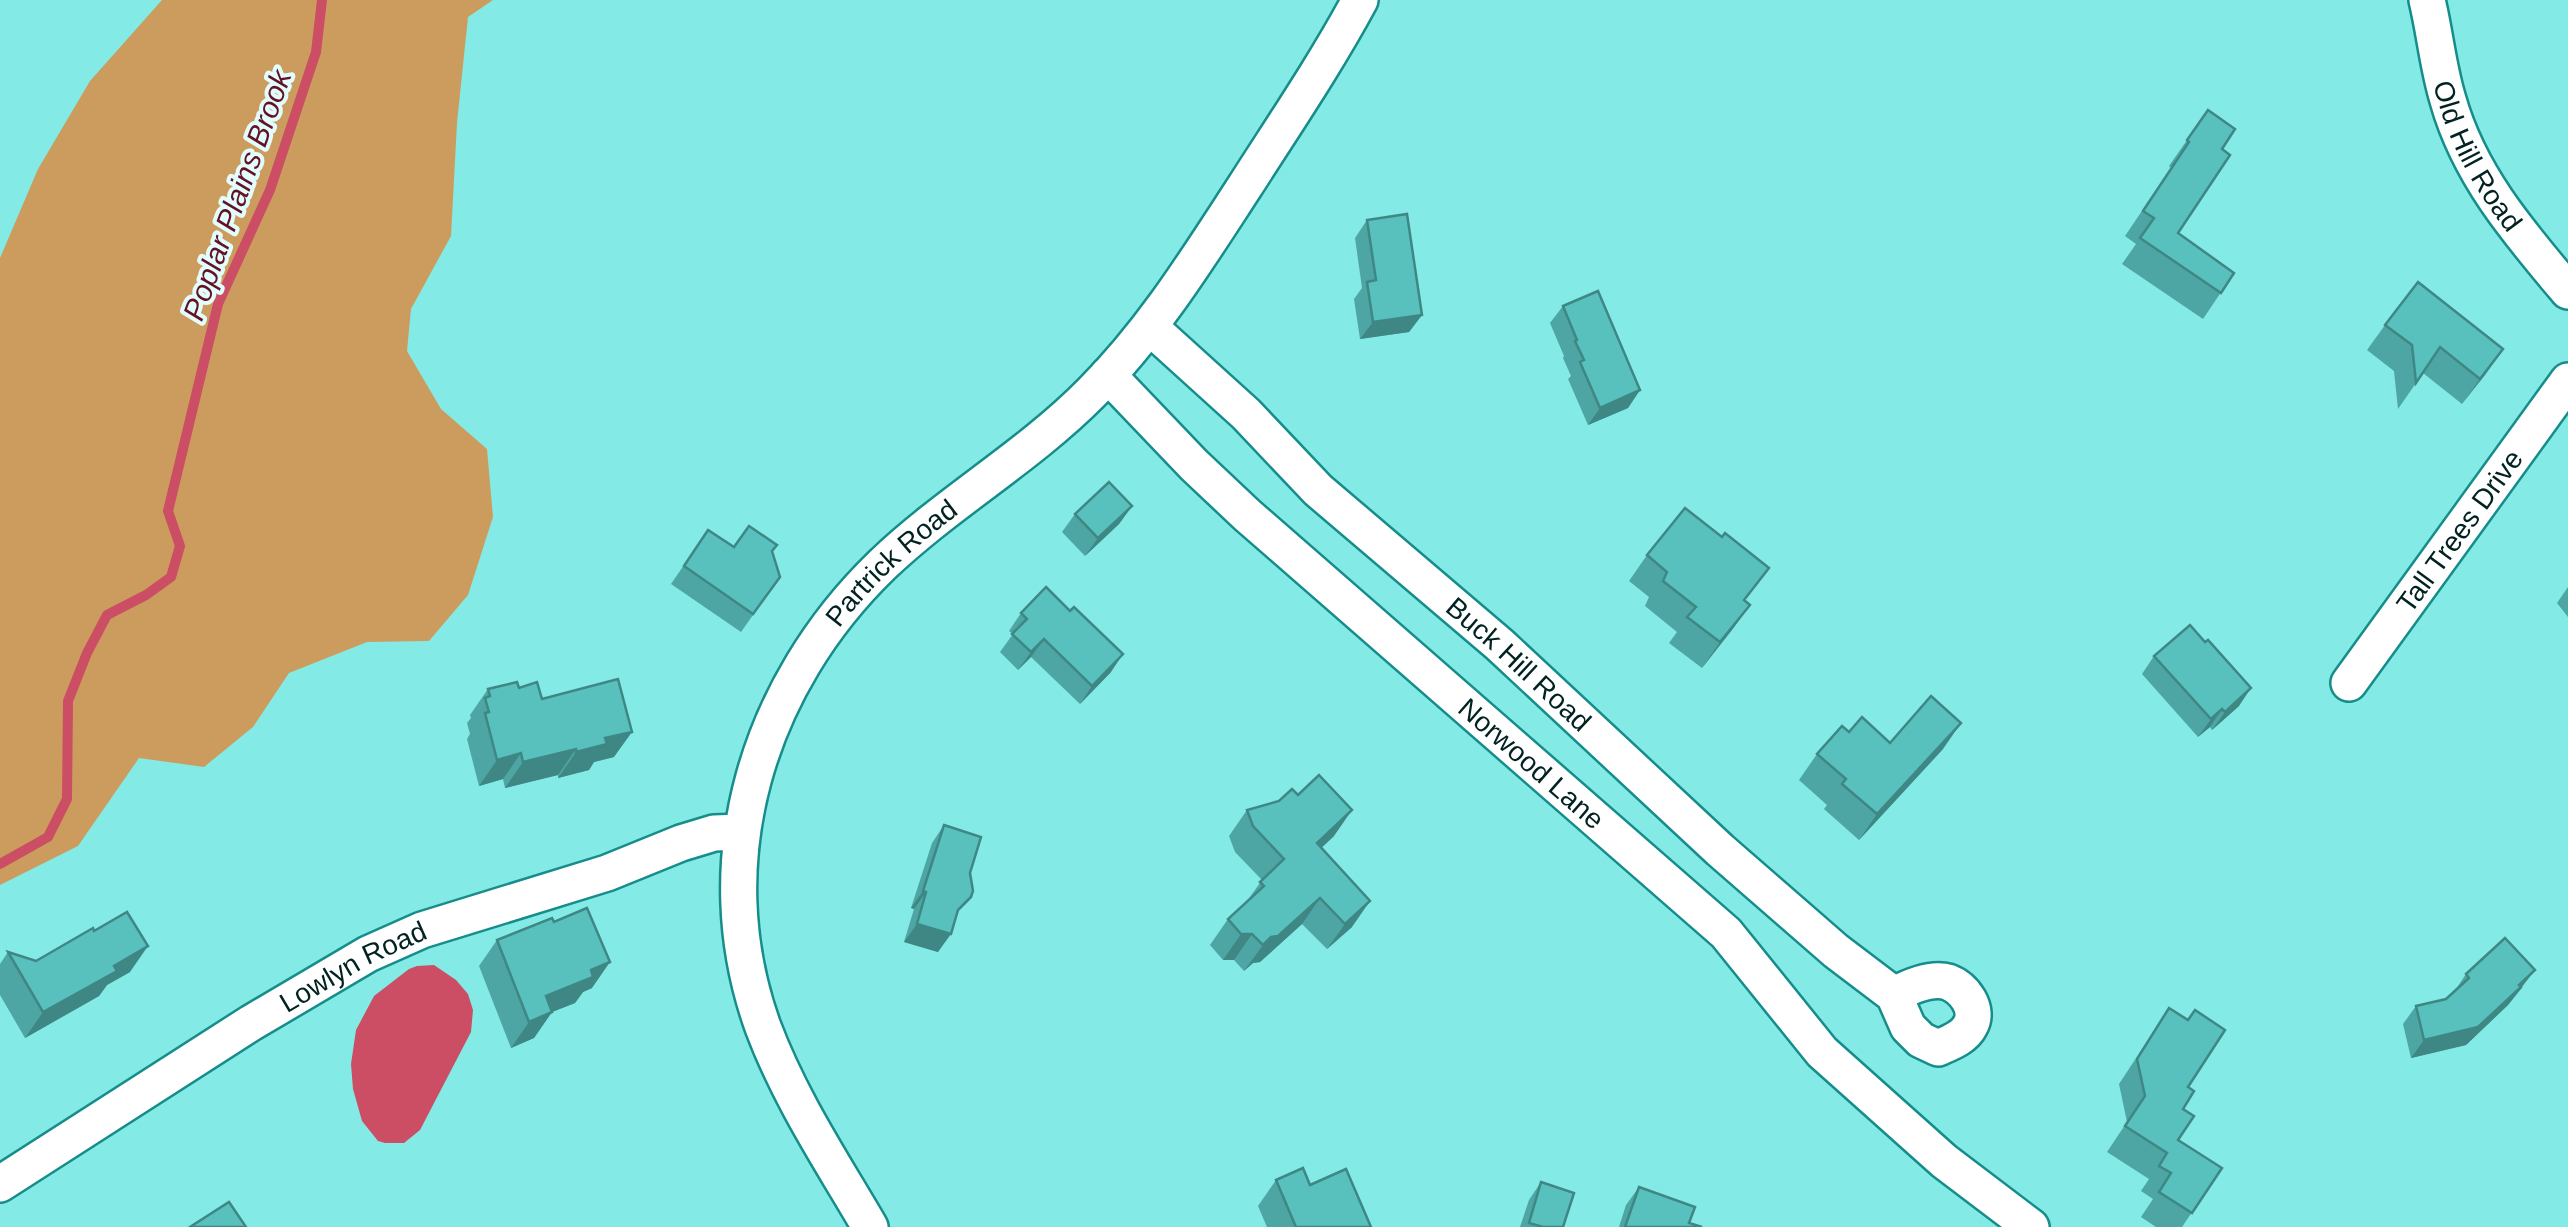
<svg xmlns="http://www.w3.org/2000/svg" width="2568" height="1227" font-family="Helvetica,sans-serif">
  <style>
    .green { fill: #cc9c5e }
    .water { fill: #cb4e64 }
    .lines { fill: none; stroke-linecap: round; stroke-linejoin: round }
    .stream { stroke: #cb4e64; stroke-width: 10 }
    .minor-casing { stroke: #168d8b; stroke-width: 40 }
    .minor { stroke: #fff; stroke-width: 35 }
    .wall { fill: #4da6a3 }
    .shaded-wall { fill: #3e8784 }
    .building { fill: #59c1bd; stroke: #3e8784; stroke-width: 2.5 }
    .labels { text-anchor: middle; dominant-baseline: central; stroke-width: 8; stroke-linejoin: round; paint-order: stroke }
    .street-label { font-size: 28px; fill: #012221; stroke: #e2fdfc }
    .water-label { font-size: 30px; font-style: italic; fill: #631226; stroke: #e2fdfc }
  </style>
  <rect width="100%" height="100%" fill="#84eae6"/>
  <path class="green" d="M162,0H493L468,17L457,123L451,236L411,309L407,351L441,409L487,449L493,517L468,595L429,641L367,642L289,673L253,727L204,767L139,758L78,846L0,885V258L38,169L90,81Z"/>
  <path class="water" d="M434,965L456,980L468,994L473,1010L471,1032L420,1130L404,1143H385L378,1141L362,1121L353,1089L351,1064L356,1030L374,996L409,969L417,966Z"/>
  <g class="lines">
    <path class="stream" d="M0,864L48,837L67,799L68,701L87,653L107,615L146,595L171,577L180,546L168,511L218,304L270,190L316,52L322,0"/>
    <g class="minor-casing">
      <g id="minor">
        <path id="s1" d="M2427,0C2435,33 2438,68 2448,100C2469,175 2519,233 2568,291"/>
        <path id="s2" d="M1150,327L1246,414L1318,490L1500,645L1720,850L1836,951L1894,995L1908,1027L1921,1040L1938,1048C1949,1043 1964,1038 1970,1026C1980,1009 1964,988 1948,982C1931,977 1909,987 1894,995"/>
        <path id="s3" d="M1108,375L1194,465L1247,515L1726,933L1822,1052L1944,1161L2031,1227"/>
        <path id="s4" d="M2349,683L2568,381"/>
        <path id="s5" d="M0,1184L251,1023L368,954L422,930L607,873L681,843L714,833L742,832"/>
        <path id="s6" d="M870,1227C832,1162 790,1099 763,1027C703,861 758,685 882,565C948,502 1028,457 1092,392C1153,331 1198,258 1245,186C1284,125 1325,65 1360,0"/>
      </g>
    </g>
    <use href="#minor" class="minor"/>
  </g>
  <g class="wall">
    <path d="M2208,110L2222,149L2178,233L2234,273L2203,319L2122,264L2136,244L2125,236L2171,168L2169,166Z"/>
    <path d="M1367,220L1422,315L1409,332L1360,339L1354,299L1362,288L1355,238Z"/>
    <path d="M1563,306L1640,390L1628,408L1588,425L1568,379L1571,376L1563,358L1564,356L1550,323Z"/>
    <path d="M2385,325L2503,349L2462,404L2423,373L2398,409L2394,371L2367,350Z"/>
    <path d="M1132,506L1119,524L1085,556L1062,532L1075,514Z"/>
    <path d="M708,530L734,547L772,551L780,577L741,632L671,584Z"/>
    <path d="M1647,555L1745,601L1750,605L1702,668L1669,643L1677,632L1645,606L1649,597L1629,581Z"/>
    <path d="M2568,587V617L2557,603Z"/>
    <path d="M1021,613L1111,672L1080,704L1031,657L1018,670L1000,652L1013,634L1009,631Z"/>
    <path d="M2154,656L2239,706L2212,730L2210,727L2198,737L2142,674Z"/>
    <path d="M519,688L542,699L614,757L594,762L589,770L558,778V775L505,788L503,779L479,786L467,739L470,734L467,723L471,718L470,715L488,689Z"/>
    <path d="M1849,732L1890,743L1943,749L1859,840L1824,809L1827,805L1799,780L1817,754Z"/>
    <path d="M1247,810L1334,836L1321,848L1352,927L1327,949L1302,924L1260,962L1253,963L1244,971L1234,960H1223L1210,945L1228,919L1245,904L1262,880L1235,852L1229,836Z"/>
    <path d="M944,825L956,917L938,952L904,942L914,909L911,908L932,843Z"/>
    <path d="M497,940L592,988L583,992L575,1003L552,1012L534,1038L511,1048L479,966Z"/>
    <path d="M8,952L36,961L130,972L107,985L99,996L25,1038L0,995V964Z"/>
    <path d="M2466,974L2522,988L2508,1005L2466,1045L2411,1058L2403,1024L2416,1006L2446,999L2454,992Z"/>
    <path d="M2169,1008L2188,1087L2178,1140L2222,1168L2182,1227H2156L2141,1217L2153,1199L2141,1191L2149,1179L2107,1152L2127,1122L2119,1084Z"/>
    <path d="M1276,1180L1310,1185L1371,1227H1267L1258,1206Z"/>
    <path d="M1541,1182L1563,1227H1520L1529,1200Z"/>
    <path d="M1639,1187L1689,1223L1702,1227H1619L1626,1205Z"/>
  </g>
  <g class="shaded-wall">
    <path d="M1422,315L1409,332L1360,339L1373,322Z"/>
    <path d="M2503,349L2485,375L2462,404L2480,379Z"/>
    <path d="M1640,390L1628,408L1588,425L1600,408Z"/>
    <path d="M1132,506L1119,524L1085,556L1098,538Z"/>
    <path d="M1750,605L1732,630L1702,668L1720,642Z"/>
    <path d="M1044,639L1031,657L1018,670L1031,652Z"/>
    <path d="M1123,654L1111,672L1080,704L1092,686Z"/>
    <path d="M2251,688L2239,706L2212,730L2225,712Z"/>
    <path d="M2222,709L2210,727L2198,737L2211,719Z"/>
    <path d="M1961,723L1943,749L1859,840L1877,814Z"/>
    <path d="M632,732L614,757L594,762L589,770L558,778L576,752L605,738Z"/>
    <path d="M576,749L558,775L505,788L523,762Z"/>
    <path d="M521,753L503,779L479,786L497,760Z"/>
    <path d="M1352,810L1334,836L1299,869L1317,843Z"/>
    <path d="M923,891L926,892L914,909L911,908Z"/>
    <path d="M1320,898L1302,924L1260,962L1253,963L1244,971L1263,945Z"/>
    <path d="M1370,901L1352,927L1327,949L1345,924Z"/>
    <path d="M917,924L951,934L938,952L904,942Z"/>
    <path d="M1241,934H1252L1234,960H1223Z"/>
    <path d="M148,946L130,972L107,985L99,996L25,1038L43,1012L114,966Z"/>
    <path d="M610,962L592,988L583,992L575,1003L552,1012L534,1038L511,1048L529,1022L549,1013L528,1022L546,996L591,970Z"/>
    <path d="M2535,970L2508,1005L2466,1045L2411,1058L2424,1040L2519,985Z"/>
  </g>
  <g class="building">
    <path d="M2208,110L2235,129L2222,149L2230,155L2178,233L2234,273L2221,293L2140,238L2154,218L2143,211L2189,142L2187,140Z"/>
    <path d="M1407,214L1422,315L1373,322L1367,282L1376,280L1367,220Z"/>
    <path d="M2418,282L2503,349L2480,379L2440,347L2416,383L2412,345L2385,325Z"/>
    <path d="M1598,291L1640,390L1600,408L1580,362L1584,360L1575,341L1577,340L1563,306Z"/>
    <path d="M1109,482L1132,506L1098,538L1075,514Z"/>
    <path d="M1685,508L1722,537L1725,533L1769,568L1744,600L1750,605L1720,642L1687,617L1696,607L1663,581L1667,572L1647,555Z"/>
    <path d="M749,526L777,545L772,551L780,577L753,614L684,566L708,530L734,547Z"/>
    <path d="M1046,587L1070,611L1074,607L1123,654L1092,686L1044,639L1031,652L1012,634L1027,619L1021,613Z"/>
    <path d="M2190,625L2205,642L2208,640L2251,688L2225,712L2222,709L2211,719L2154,656Z"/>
    <path d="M618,679L632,732L605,738L607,744L576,752V749L523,762L521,753L497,760L485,713L489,712L485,698L490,696L488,689L517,682L519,688L537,682L542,699Z"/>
    <path d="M1931,696L1961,723L1877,814L1842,784L1846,779L1817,754L1842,726L1849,732L1862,717L1890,743Z"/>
    <path d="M1319,775L1352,810L1317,843L1370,901L1345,924L1320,898L1278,936L1271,937L1263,945L1252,934H1241L1228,919L1264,886L1260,882L1284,859L1253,826L1247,810L1279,801L1292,789L1298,795Z"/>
    <path d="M944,825L981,837L970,873L973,891L971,897L958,910L951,934L917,924L926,892L923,891Z"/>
    <path d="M587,908L610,962L591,970L593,977L546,996L552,1012L529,1022L497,940L552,918L554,922Z"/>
    <path d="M127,912L148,946L114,966L117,971L43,1012L8,952L36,961L93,928L94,931Z"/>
    <path d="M2505,938L2535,970L2519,985L2521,987L2478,1027L2424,1040L2416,1006L2446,999L2469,978L2466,974Z"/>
    <path d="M2169,1008L2188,1020L2195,1010L2225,1030L2188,1087L2194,1091L2183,1109L2194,1116L2178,1140L2222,1168L2192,1213L2159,1192L2171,1173L2159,1166L2167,1153L2125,1126L2145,1096L2137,1059Z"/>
    <path d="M1303,1168L1310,1185L1346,1169L1371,1227H1296L1276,1180Z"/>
    <path d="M1541,1182L1574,1193L1563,1227H1543L1529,1223Z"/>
    <path d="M1639,1187L1695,1207L1689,1223L1702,1227H1625Z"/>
    <path d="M229,1202L246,1227H190Z"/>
  </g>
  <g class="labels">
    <g class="street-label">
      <text stroke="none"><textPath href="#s1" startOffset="165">Old Hill Road</textPath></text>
      <text stroke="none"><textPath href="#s4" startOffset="188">Tall Trees Drive</textPath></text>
      <text stroke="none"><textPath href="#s6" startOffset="740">Partrick Road</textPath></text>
      <text stroke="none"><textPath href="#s2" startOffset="500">Buck Hill Road</textPath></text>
      <text stroke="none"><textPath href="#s3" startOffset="575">Norwood Lane</textPath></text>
      <text stroke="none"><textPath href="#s5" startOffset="415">Lowlyn Road</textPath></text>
    </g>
    <g class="water-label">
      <text transform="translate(237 195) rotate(-70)">Poplar Plains Brook</text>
    </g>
  </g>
</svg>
